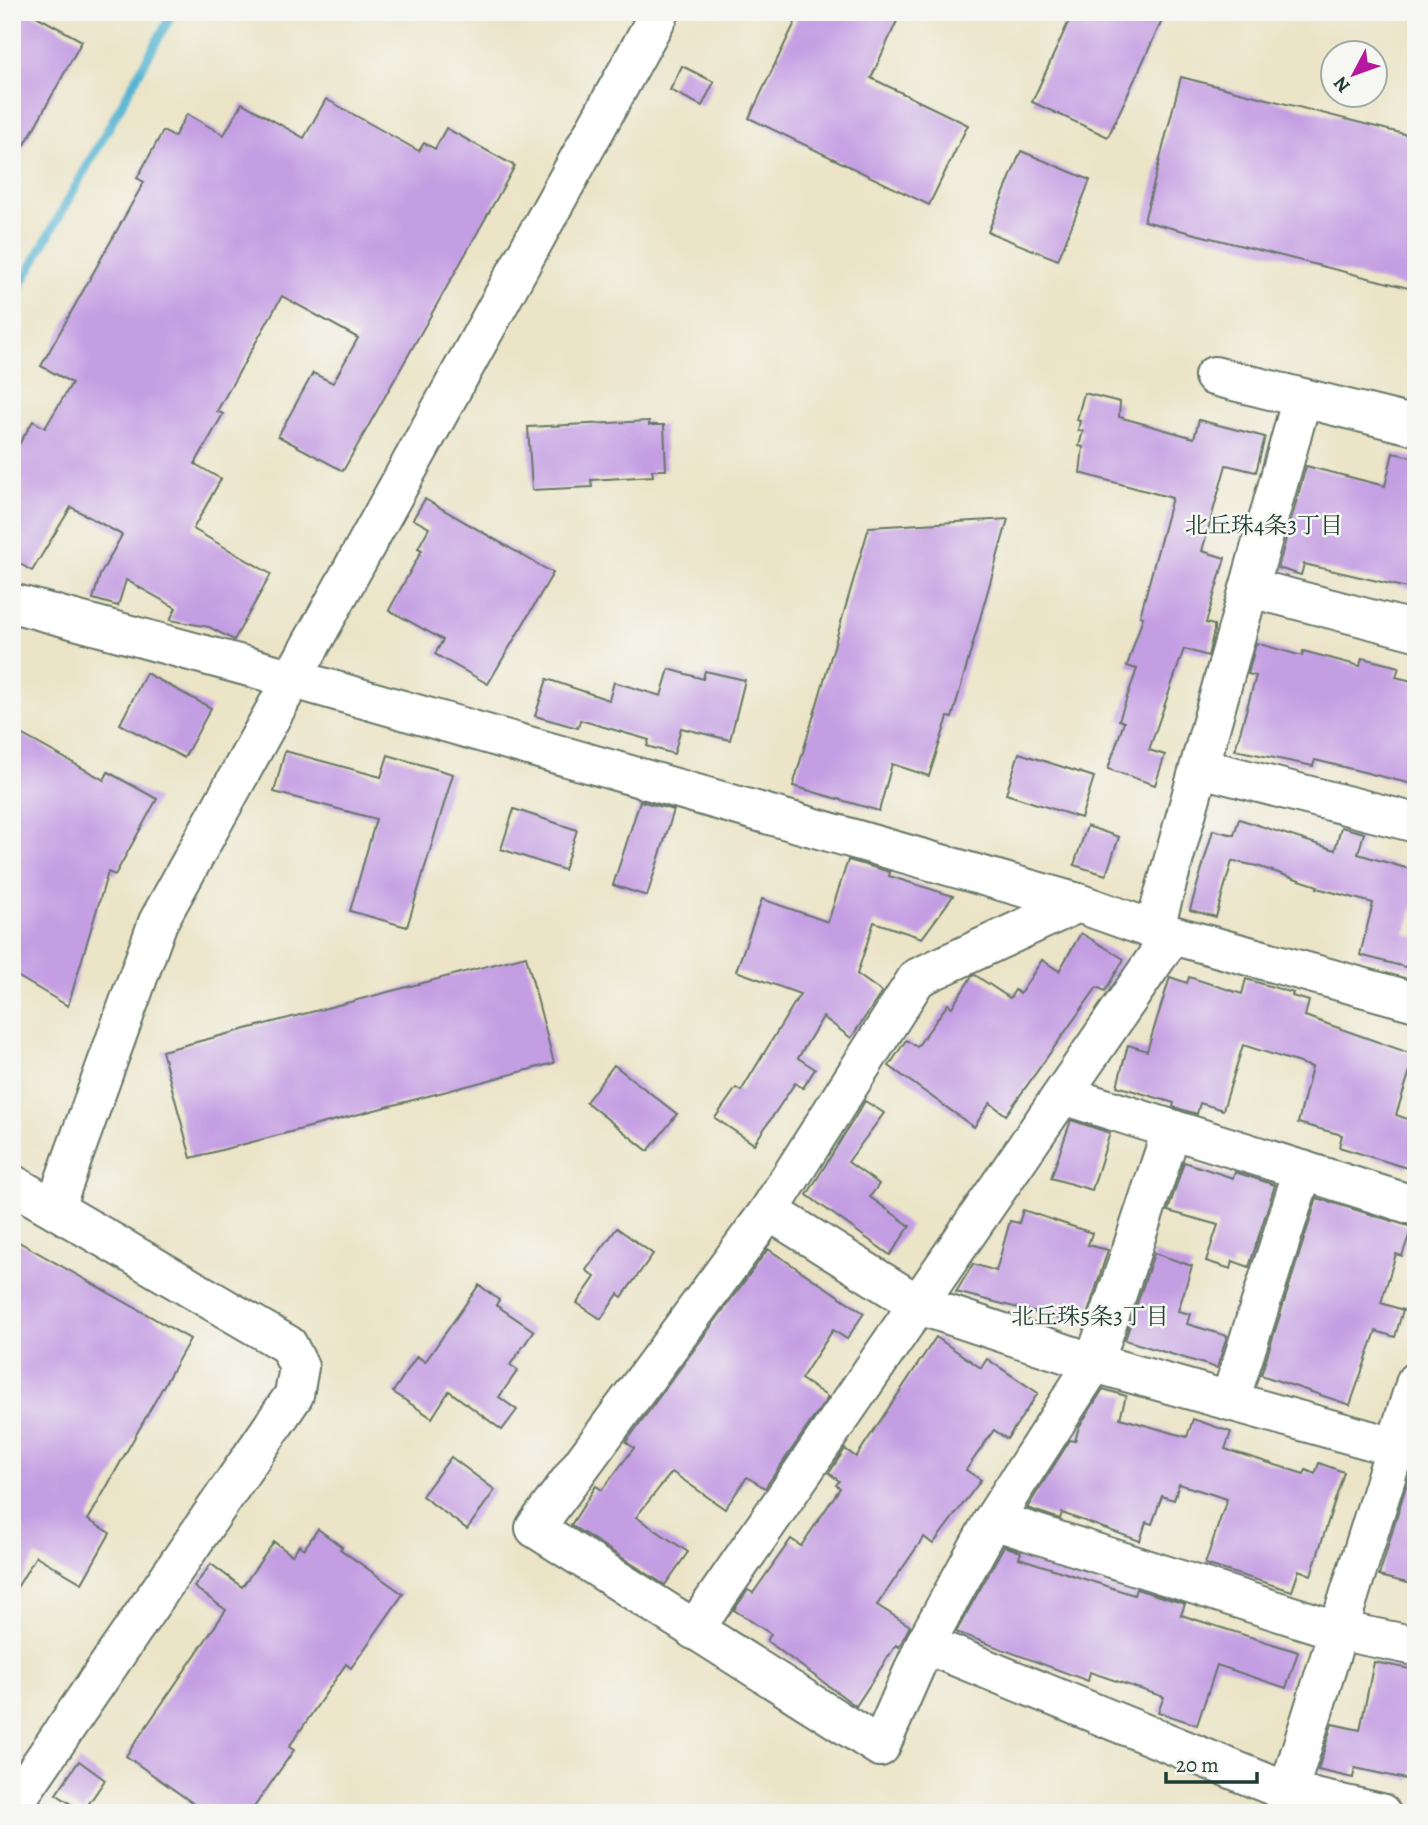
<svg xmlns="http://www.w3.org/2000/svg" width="1428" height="1825" font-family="Alegreya,'Noto Serif JP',serif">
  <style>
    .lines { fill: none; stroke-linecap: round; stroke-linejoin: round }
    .stream { stroke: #53b4d1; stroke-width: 9 }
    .building { fill: #c49ee3 }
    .minor-casing { stroke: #667767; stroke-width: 42 }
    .minor { stroke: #fff; stroke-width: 38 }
    .labels { text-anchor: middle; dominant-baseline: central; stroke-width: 5; stroke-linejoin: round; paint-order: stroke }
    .neighbourhood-label { font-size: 23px; fill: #1f3d34; stroke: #f6f6f2 }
  </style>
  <rect width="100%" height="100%" fill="#f6f6f2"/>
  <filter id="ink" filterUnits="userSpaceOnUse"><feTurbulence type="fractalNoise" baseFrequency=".0143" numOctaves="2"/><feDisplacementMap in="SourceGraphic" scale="14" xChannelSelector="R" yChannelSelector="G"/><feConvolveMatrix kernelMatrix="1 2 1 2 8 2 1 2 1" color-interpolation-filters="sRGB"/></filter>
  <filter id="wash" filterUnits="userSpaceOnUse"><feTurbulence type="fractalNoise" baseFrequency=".00686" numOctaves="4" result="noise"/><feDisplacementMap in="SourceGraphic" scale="28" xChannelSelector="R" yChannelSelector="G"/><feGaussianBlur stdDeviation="1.57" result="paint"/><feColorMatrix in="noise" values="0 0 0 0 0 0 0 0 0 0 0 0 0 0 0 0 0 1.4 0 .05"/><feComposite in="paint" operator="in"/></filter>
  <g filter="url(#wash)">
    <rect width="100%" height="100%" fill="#ebe4c7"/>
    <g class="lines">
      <path class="stream" d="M12,301L173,12"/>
    </g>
    <g id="blocks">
      <g class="building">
        <path d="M12,12H29L82,41L12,168Z"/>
        <path d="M800,12H901L871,78L968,125L929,205L749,118Z"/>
        <path d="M1073,12H1166L1108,137L1032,102Z"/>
        <path d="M682,66L714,82L702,106L670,90Z"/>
        <path d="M1181,77L1416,137V290L1144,221Z"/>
        <path d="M326,99L419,151L424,143L435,149L446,128L515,166L343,471L278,436L313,373L333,383L358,338L282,296L217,411L223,414L195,464L221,479L193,529L271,574L234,640L209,627L170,620L176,608L126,580L118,606L93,599L100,575L122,535L71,507L32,571L12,559V456L33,421L45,428L72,383L41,366L144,182L137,178L163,131L174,137L187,114L224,135L242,103L304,138Z"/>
        <path d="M1021,151L1090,180L1058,260L988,232Z"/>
        <path d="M1084,393L1120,402L1119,417L1194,438L1199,420L1265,437L1256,472L1226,465L1202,551L1225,558L1206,623L1214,625V631L1208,656L1184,649L1149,750L1165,755L1155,785L1108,769L1124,722L1119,720L1137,669L1127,666L1143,617L1140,616L1172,498L1080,473L1083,447L1079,446L1083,431L1078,430L1080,421L1077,420Z"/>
        <path d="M649,421V425H664L666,470H652L653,476L591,480L592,487L532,490L528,427Z"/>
        <path d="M1393,453L1416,458V590L1304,564L1301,575L1278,568L1306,466L1385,486Z"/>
        <path d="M425,499L553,573L488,684L435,654L443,640L389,610L422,550L418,548L429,528L413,519Z"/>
        <path d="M1008,519L952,718L948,717L929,776L892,764L879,811L793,786L869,527Z"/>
        <path d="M1256,643L1302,656L1303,651L1360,666L1362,658L1399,667L1396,677L1416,682V785L1315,760L1313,766L1235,750L1256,676L1248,674Z"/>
        <path d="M669,669L703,679L705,671L745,680L730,740L681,728L674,754L647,746L649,740L580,720L578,728L535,716L547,679L609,700L614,682L661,696Z"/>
        <path d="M146,673L211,708L184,758L120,724Z"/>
        <path d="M12,729L104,780L108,772L157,799L115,875L108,872L68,1006L12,973Z"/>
        <path d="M285,751L381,777L388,755L453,774L407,927L350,911L376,819L274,792Z"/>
        <path d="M1019,753L1094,777L1081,818L1006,794Z"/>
        <path d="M640,801L674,810L647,896L613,885Z"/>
        <path d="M514,809L577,830L564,870L501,849Z"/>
        <path d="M1239,819L1335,850L1341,827L1364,833L1358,854L1416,871V897L1405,934L1416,937V970L1360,955L1373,903L1317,888L1318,886L1257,866L1232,861L1216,917L1190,910L1213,830L1234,835Z"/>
        <path d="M1087,826L1119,837L1106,875L1074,865Z"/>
        <path d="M848,860L890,872L889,876L953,896L922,938L874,922L857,974L882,992L851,1038L823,1017L798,1058L815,1069L803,1088L795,1083L754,1144L715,1118L736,1088L741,1091L800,994L736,971L762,899L828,922Z"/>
        <path d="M1081,933L1124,959L1105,991L1097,987L1006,1115L990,1103L974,1127L889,1066L906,1040L917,1047L948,1004L952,1007L972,976L975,975L1010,998L1015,990L1020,994L1042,960L1059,971Z"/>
        <path d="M526,956L554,1063L191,1158L162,1051Z"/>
        <path d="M1170,977L1187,983L1189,977L1242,994L1246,979L1293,993L1292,996L1309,1001L1305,1016L1415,1055L1396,1115L1416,1122V1164L1409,1162L1407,1168L1339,1147L1342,1135L1298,1123L1312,1067L1243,1045L1223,1110L1200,1103L1197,1114L1173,1107L1174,1103L1117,1086L1128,1045L1147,1051Z"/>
        <path d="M614,1065L677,1114L648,1151L586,1102Z"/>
        <path d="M865,1101L884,1113L848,1162L879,1184L870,1197L910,1226L890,1255L807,1195Z"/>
        <path d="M1071,1120L1110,1133L1092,1190L1051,1178Z"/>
        <path d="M1184,1162L1233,1178L1235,1172L1275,1185L1249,1267L1233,1261L1231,1269L1206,1261L1218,1225L1168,1211Z"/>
        <path d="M1317,1198L1412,1227L1402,1256L1396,1254L1381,1303L1403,1310L1395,1337L1376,1331L1350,1405L1261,1375Z"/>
        <path d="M1023,1210L1092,1233L1088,1245L1108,1250L1084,1325L956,1292L973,1264L996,1271L1010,1221L1019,1223Z"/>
        <path d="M617,1228L653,1254L622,1297L618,1294L601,1319L577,1303L595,1277L586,1270Z"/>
        <path d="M12,1238L190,1339L88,1520L110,1533L82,1583L36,1556L12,1596Z"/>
        <path d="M768,1249L864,1313L847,1339L833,1330L801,1379L828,1397L765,1488L747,1477L725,1509L672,1472L636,1517L688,1552L665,1585L571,1525L596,1486L602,1490L634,1448L626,1442Z"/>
        <path d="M1154,1253L1192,1266L1178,1311L1190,1314L1187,1324L1227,1336L1217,1368L1125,1340Z"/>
        <path d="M479,1285L499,1300L496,1305L534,1331L510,1365L518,1370L499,1397L517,1410L502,1430L449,1391L432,1418L393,1392L417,1356L425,1362Z"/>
        <path d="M936,1337L981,1368L987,1359L1038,1393L1007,1439L994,1430L966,1470L981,1480L933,1544L924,1537L877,1605L910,1626L899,1647L896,1645L856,1706L767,1641L771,1634L734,1610L748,1590L753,1593L791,1539L801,1546L840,1488L836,1485L839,1481L829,1473L845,1449L856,1457Z"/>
        <path d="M1103,1389L1126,1396L1120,1418L1187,1437L1193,1419L1231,1432L1225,1449L1304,1474L1306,1470L1315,1474L1319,1463L1344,1472L1311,1575L1299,1570L1292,1591L1205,1564L1227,1499L1179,1484L1174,1500L1162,1496L1152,1524L1146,1522L1140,1541L1062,1513L1060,1519L1027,1508L1070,1440L1075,1441L1079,1427Z"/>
        <path d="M451,1457L495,1490L467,1529L422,1496Z"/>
        <path d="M1408,1479L1416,1480V1585L1379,1576Z"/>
        <path d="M318,1529L342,1547L340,1549L403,1594L351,1668L346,1664L289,1747L294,1750L250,1813H207L126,1756L226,1610L194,1587L211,1564L242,1587L274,1542L292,1555L299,1545L304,1549Z"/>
        <path d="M1004,1546L1021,1552L1019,1558L1134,1595L1136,1589L1185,1604L1181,1615L1298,1652L1286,1688L1217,1665L1197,1725L1158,1712L1164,1697L1090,1672L1088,1681L956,1632Z"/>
        <path d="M1374,1662L1416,1670V1754L1410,1780L1355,1768L1353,1778L1318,1770L1332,1724L1360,1730Z"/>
        <path d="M79,1761L105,1780L83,1812L56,1794Z"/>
      </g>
    </g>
  </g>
  <g filter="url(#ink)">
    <use href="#blocks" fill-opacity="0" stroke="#667767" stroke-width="2"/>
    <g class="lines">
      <g class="minor-casing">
        <g id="minor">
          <path d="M1214,376L1416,426"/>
          <path d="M1251,588L1416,631"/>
          <path d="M12,603L294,679L1078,903L1154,930L1416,1002"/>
          <path d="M1201,768L1416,823"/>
          <path d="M1078,903L917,978L769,1211L535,1528L880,1747L925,1644L993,1520L1094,1363L1172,1129"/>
          <path d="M1154,930L1302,398"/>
          <path d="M1063,1095L1416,1206"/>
          <path d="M12,1184L288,1345L299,1367L294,1395L12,1806"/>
          <path d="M55,1207L158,922L660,12"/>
          <path d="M769,1211L919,1305L1094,1363L1416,1453"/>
          <path d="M1230,1400L1303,1170"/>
          <path d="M993,1520L1336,1630L1416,1646"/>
          <path d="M694,1630L1172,935"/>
          <path d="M925,1644L1288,1792L1381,1813"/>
          <path d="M1288,1792L1416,1381"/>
        </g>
      </g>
      <use href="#minor" class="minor"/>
    </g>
  </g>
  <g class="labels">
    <g class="neighbourhood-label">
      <text x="1264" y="525">北丘珠4条3丁目</text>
      <text x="1090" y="1316">北丘珠5条3丁目</text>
    </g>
  </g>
  <rect width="1428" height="1825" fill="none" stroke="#f6f6f2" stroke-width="42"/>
  <g transform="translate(1354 74) rotate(229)"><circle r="33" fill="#f6f6f2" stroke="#a0aca6" stroke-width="2"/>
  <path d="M0-5L12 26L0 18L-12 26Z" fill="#b5179e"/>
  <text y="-10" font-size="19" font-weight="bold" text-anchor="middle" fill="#1f3d34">N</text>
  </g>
  <path d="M1166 1772v10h91v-10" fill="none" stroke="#1f3d34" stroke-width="3.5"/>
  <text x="1176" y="1772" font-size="21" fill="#1f3d34" stroke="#f6f6f2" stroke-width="5" paint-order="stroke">20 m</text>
</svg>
